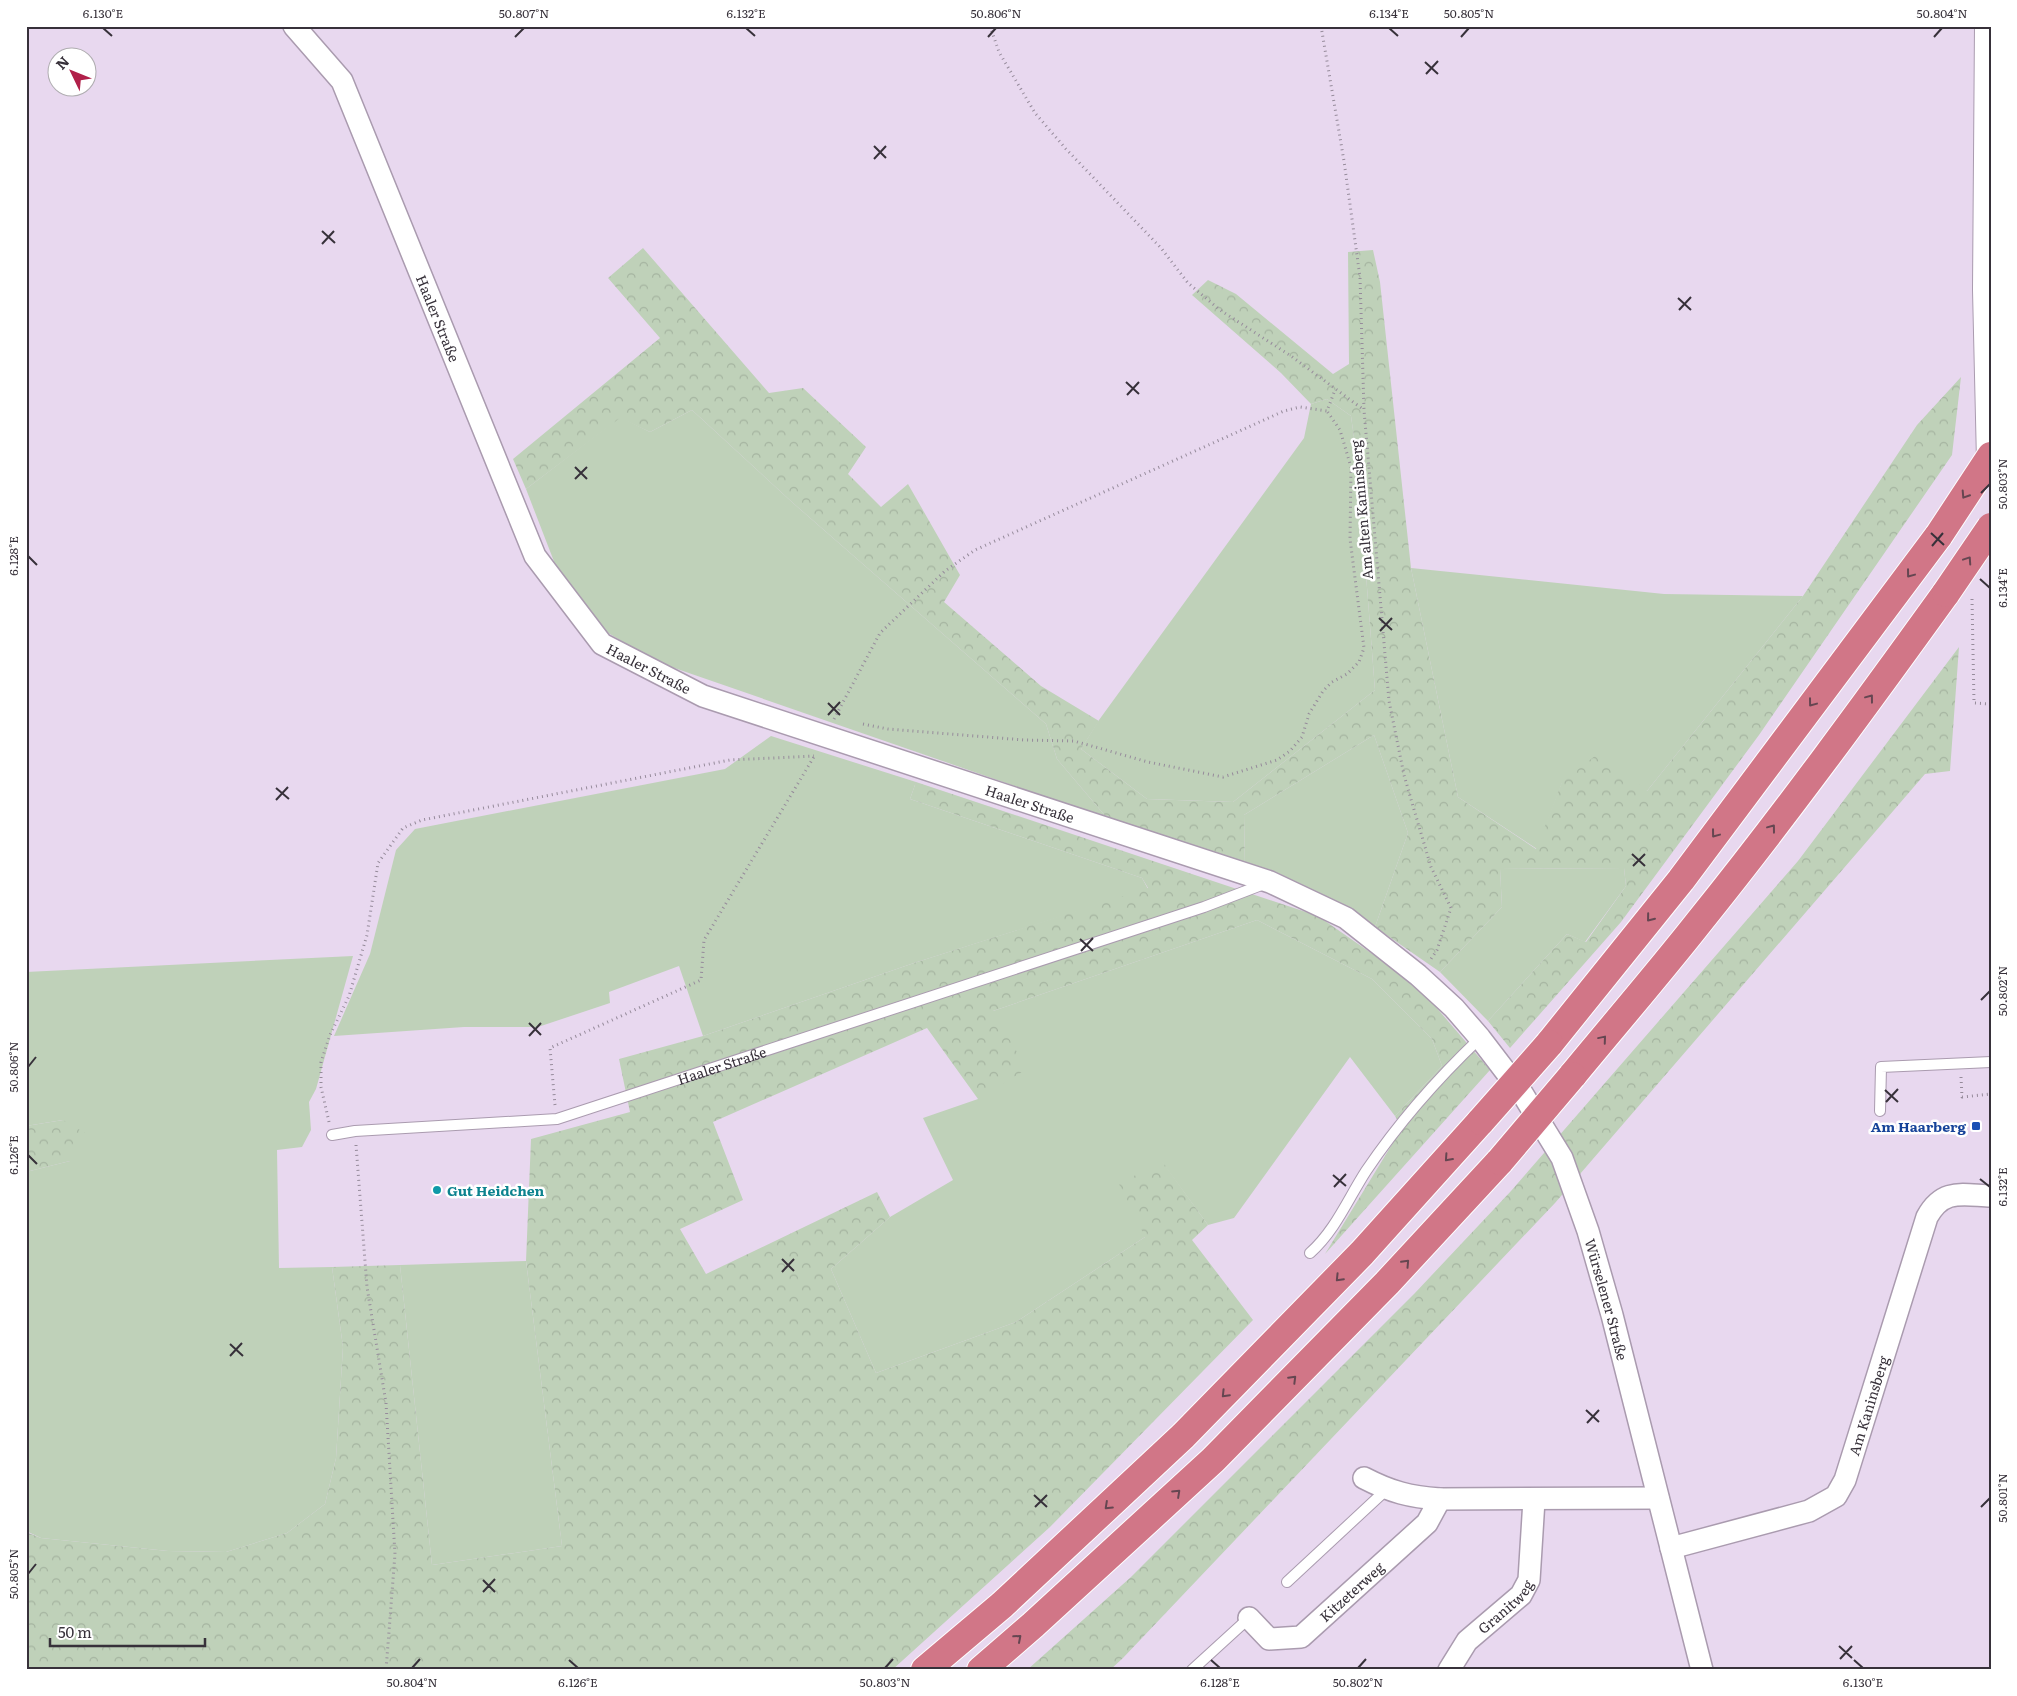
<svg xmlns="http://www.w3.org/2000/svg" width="2017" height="1696" font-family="Literata,serif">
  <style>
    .grass { fill: #bfd1b9 }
    .forest { fill: url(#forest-crowns) }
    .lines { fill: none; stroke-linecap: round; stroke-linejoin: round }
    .service-casing { stroke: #aa9baf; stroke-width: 12 }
    .minor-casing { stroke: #aa9baf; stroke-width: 24 }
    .secondary-casing { stroke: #aa9baf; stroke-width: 30 }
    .motorway-casing { stroke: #fff; stroke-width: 30 }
    .path { stroke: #968b9b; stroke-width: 3; stroke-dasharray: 1 4; stroke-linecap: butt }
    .service { stroke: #fff; stroke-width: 10 }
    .minor { stroke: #fff; stroke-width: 21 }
    .secondary { stroke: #fff; stroke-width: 28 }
    .motorway { stroke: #d17687; stroke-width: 28 }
    .motorway-bridge-casing { stroke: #fff; stroke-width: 30; stroke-linecap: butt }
    .motorway-bridge { stroke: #d17687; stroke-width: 28 }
    .oneway { stroke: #654651 }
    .ticks { fill: none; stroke: #37313a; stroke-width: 2 }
    .transit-dot { fill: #1a4fb4; stroke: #fff; stroke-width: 2 }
    .culture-dot { fill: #0f9aa8; stroke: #fff; stroke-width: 2 }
    .labels { text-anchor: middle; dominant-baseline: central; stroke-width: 5; stroke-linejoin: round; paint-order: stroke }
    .street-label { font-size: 14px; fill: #37313a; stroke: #fff }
    .transit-label { font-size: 14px; font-weight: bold; fill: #164399; stroke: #fff; text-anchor: end }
    .culture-label { font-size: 14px; font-weight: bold; fill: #0d838f; stroke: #fff; text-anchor: start }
    .neatline { fill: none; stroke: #37313a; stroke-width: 2 }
    .ticks-label { font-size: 12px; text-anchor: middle; fill: #37313a }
  </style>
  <defs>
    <pattern id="forest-crowns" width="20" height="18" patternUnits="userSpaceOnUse" patternTransform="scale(1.25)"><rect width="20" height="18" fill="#bfd1b9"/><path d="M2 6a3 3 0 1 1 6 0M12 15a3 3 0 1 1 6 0" fill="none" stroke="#a5b4a0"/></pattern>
  </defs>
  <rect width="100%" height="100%" fill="#e8d8ef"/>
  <g class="grass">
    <path d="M1327,399L1351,416L1357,459L1375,690L1233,802L1147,799L1081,749L1099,720L1304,438L1311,404Z"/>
    <path d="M692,410L793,503L1046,724L1057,759L1107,818L657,662L598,627L555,564L526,489L620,417L650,432Z"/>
    <path d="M1411,568L1664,594L1803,596L1647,791L1562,783L1537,849L1458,797Z"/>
    <path d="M1374,735L1408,833L1375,927L1296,885L1245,868L1244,815Z"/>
    <path d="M771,736L916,782L910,799L1142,878L1148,889L914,963L703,1036L679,966L609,992L610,1003L538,1027H464L334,1036L370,954L396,850L415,829L725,769Z"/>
    <path d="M1624,868L1626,886L1585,942L1567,934L1488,1021L1440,972L1502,907L1500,869Z"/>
    <path d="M1257,920L1372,979L1432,1039L1442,1066L1395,1116L1350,1057L1234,1218L1208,1225L1162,1162L1145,1237L1016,1322L876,1373L831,1269L890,1217L953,1180L923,1118L978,1099L993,1011Z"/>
    <path d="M353,956L316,1089L309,1102L311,1130L302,1147L277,1150L279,1268L332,1267L343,1347L336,1458L325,1504L287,1533L226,1552L168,1551L41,1538L26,1531V1172L70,1161L63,1120L26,1126V972Z"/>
    <path d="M526,1261L562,1546L432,1565L400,1265Z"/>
  </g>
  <g class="forest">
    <path d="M643,248L769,393L803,388L866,447L848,474L881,507L908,484L960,575L944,602L1041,686L1099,721L1081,749L1147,799L1233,802L1375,690L1357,459L1351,416L1327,399L1311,404L1281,373L1192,295L1208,280L1236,294L1333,374L1349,364L1348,252L1373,250L1380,282L1411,568L1458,797L1536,849L1562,782L1600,752L1647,791L1803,596L1917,425L1961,377L1952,455L1759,735L1621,922L1510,1048L1488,1021L1567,934L1586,942L1626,886L1624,868L1500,869L1502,907L1440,972L1375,927L1408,833L1374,735L1244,815L1245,868L1107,818L1057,759L1046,724L793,503L692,410L650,432L620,418L526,489L513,459L660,338L608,278Z"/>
    <path d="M1959,647L1950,771L1925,774L1555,1203L1123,1658L1110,1670H1027L1131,1577L1415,1293L1511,1191L1798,861Z"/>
    <path d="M916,782L1318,916L1417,985L1490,1070L1325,1254L1402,1128L1395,1116L1442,1066L1432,1039L1372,979L1257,920L993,1011L1027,1069L978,1099L927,1028L713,1122L743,1200L680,1229L706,1274L877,1192L890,1217L831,1269L876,1373L1016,1322L1145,1237L1119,1184L1162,1161L1208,1225L1192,1240L1253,1320L1050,1527L892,1670H26V1532L41,1538L168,1551L226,1552L287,1533L325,1504L336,1458L343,1347L332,1267L400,1265L432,1565L562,1546L526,1261L531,1139L630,1112L619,1059L703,1036L914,963L1148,888L1142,878L910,799Z"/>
    <path d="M63,1120L90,1136L70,1161L26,1172V1126Z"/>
  </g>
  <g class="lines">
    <g class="service-casing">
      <g id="service">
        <path d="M1880,1111L1881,1067L1991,1062"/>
        <path id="s1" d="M332,1135L355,1131L557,1119L1204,907L1264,884"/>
        <path d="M1310,1253C1335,1231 1348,1199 1366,1171C1399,1122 1437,1079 1480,1038"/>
        <path d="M1287,1582L1386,1490"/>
        <path d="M1192,1670L1249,1618"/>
      </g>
    </g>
    <g class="minor-casing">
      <g id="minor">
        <path id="s2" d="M294,26L342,81L535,556L602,644L703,696L1270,882L1346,918L1418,975L1454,1008L1480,1038L1522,1093L1562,1158L1588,1231L1612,1315L1702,1670"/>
        <path d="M1364,1478C1391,1492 1410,1497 1440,1499L1658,1498"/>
        <path id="s3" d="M1671,1548L1809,1511L1836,1496L1845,1480L1927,1217C1943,1188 1962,1195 1991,1196"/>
        <path id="s4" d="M1249,1618L1269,1639L1301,1637L1427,1523L1440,1499"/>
        <path id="s5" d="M1449,1670L1467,1641L1521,1595L1529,1580L1534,1500"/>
      </g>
    </g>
    <g class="secondary-casing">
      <path id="secondary" d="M1989,26L1987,290L1991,461"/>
    </g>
    <g class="motorway-casing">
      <g id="motorway">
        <path d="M1549,1044L1681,880L1939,535"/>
        <path d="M1572,1076C1614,1025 1658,974 1699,922C1785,815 1866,704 1946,593"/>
        <path d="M925,1670L1002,1605L1183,1436L1362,1253L1481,1121"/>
        <path d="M981,1670L1033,1625L1213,1460L1387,1283L1500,1161"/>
      </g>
    </g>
    <g class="path">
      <path d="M990,26L999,52L1035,113L1066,149L1161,248L1188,283L1220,310L1291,356L1364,410"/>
      <path d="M1321,26L1344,161L1360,277L1364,410L1389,701L1404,775L1415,813L1431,867L1451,908L1437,950L1431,959"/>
      <path d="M1972,599L1974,703L1991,704"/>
      <path d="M834,719L880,633L945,571L975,550L1284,411L1300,407L1327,411L1335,390"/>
      <path d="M863,724L888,729L1024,740L1074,741L1148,762L1223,777L1277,760L1290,751L1302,737L1309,714L1323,691L1332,682L1347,674L1359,662L1364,648L1350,539L1351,467L1340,430L1327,411"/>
      <path d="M1961,1077L1962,1097L1991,1094"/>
      <path d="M555,1105L550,1048L701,980L704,940L815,755"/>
      <path d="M329,1122L321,1087V1062L330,1035L349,996L367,935L378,863L403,828L422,820L730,760L814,756"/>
      <path d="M356,1145L367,1287L386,1403L395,1554L386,1670"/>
    </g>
    <use href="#service" class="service"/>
    <use href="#minor" class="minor"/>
    <use href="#secondary" class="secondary"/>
    <use href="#motorway" class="motorway"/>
    <g class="motorway-bridge-casing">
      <g id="motorway-bridge">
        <path d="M1939,535L1991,456"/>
        <path d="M1946,593L1991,527"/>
        <path d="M1481,1121L1549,1044"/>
        <path d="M1500,1161L1572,1076"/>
      </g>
    </g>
    <use href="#motorway-bridge" class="motorway-bridge"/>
  </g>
  <defs><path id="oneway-chevron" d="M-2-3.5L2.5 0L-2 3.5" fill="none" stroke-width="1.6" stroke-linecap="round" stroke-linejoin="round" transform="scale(1.25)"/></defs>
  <g class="oneway">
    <use href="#oneway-chevron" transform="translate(1965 495) rotate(123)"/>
    <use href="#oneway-chevron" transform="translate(1968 560) rotate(-56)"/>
    <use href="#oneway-chevron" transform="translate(1910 574) rotate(127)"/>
    <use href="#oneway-chevron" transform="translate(1870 698) rotate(-53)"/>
    <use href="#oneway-chevron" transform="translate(1812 703) rotate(127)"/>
    <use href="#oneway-chevron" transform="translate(1772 828) rotate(-53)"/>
    <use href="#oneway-chevron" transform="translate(1715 834) rotate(127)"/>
    <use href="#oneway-chevron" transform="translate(1650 918) rotate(129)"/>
    <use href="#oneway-chevron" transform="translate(1603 1039) rotate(-50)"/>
    <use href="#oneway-chevron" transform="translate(1448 1158) rotate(132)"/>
    <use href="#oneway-chevron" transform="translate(1406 1263) rotate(-47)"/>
    <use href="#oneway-chevron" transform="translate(1339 1278) rotate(134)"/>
    <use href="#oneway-chevron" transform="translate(1293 1379) rotate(-45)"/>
    <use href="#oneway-chevron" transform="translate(1225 1394) rotate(134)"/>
    <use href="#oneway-chevron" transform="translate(1177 1493) rotate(-43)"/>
    <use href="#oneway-chevron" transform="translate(1108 1506) rotate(137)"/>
    <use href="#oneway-chevron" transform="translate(1018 1638) rotate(-41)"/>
  </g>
  <path class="ticks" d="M103,28L112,36M746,28L755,36M1389,28L1398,36M515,37L524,28M988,37L996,28M1461,37L1469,28M1934,37L1942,28M1425,62L1438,74M1426,74L1438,61M874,146L886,158M874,159L886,146M322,231L335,243M322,244L334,231M1678,298L1691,310M1679,310L1691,297M1126,382L1139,394M1127,395L1139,382M575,467L587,479M575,479L587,467M1981,493L1990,484M1931,533L1944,545M1932,546L1943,533M28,556L37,565M1980,579L1990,588M1379,618L1392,630M1380,631L1392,618M828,703L840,715M828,715L840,702M276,788L289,799M276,800L288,787M1632,854L1645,866M1633,866L1645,854M1080,939L1093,951M1081,951L1093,938M1981,1000L1990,991M529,1023L541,1035M529,1036L541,1023M28,1067L36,1057M1885,1090L1898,1102M1886,1102L1898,1089M28,1155L37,1164M1333,1175L1346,1186M1980,1179L1990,1187M1334,1187L1346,1174M782,1259L794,1271M782,1272L794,1259M230,1344L243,1356M230,1356L242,1343M1586,1410L1599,1422M1587,1423L1599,1410M1034,1495L1047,1507M1035,1507L1047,1495M1981,1507L1990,1498M28,1574L36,1564M483,1580L495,1592M483,1592L495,1579M1839,1646L1852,1658M1840,1659L1852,1646M569,1660L578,1668M1211,1660L1220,1668M1854,1660L1863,1668M412,1668L420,1659M885,1668L893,1659M1358,1668L1366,1659"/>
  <rect class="transit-dot" x="1971" y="1121" width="10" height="10" rx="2.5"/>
  <circle class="culture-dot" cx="437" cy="1190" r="5"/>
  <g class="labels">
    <g class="street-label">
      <text stroke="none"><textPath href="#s2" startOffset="329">Haaler Straße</textPath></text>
      <text transform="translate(1361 510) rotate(-95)">Am alten Kaninsberg</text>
      <text stroke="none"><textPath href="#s2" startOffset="749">Haaler Straße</textPath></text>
      <text stroke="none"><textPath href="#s2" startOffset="1154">Haaler Straße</textPath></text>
      <text stroke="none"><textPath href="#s1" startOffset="399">Haaler Straße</textPath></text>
      <text stroke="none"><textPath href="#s2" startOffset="1965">Würselener Straße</textPath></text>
      <text stroke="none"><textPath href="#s3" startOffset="270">Am Kaninsberg</textPath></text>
      <text stroke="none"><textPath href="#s4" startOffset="129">Kitzeterweg</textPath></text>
      <text stroke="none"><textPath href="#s5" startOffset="86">Granitweg</textPath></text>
    </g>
    <g class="transit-label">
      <text x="1966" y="1126">Am Haarberg</text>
    </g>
    <g class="culture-label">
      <text x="447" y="1190">Gut Heidchen</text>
    </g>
  </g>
  <rect width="2017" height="1696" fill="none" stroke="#ffffff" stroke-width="55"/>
  <g transform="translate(72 72) rotate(313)"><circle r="24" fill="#ffffff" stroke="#afadb0"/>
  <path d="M0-4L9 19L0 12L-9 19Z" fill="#b1204a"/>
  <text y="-8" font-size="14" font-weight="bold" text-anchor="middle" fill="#37313a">N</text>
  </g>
  <path d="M50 1638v8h155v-8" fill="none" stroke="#37313a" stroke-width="2.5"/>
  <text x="58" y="1638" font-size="15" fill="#37313a" stroke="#ffffff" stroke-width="4" paint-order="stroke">50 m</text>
  <rect x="28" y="28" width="1962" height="1640" class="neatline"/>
  <g class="ticks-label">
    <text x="103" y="18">6.130°E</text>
    <text x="524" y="18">50.807°N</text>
    <text x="746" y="18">6.132°E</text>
    <text x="996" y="18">50.806°N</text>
    <text x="1389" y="18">6.134°E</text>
    <text x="1469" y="18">50.805°N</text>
    <text x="1942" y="18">50.804°N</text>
    <text transform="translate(2003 484) rotate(-90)" y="4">50.803°N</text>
    <text transform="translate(14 556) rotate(-90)" y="4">6.128°E</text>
    <text transform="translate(2003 588) rotate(-90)" y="4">6.134°E</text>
    <text transform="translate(2003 991) rotate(-90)" y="4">50.802°N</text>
    <text transform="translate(14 1067) rotate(-90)" y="4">50.806°N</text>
    <text transform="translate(14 1155) rotate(-90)" y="4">6.126°E</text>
    <text transform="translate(2003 1187) rotate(-90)" y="4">6.132°E</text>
    <text transform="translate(2003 1498) rotate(-90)" y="4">50.801°N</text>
    <text transform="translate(14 1574) rotate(-90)" y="4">50.805°N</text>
    <text x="412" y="1687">50.804°N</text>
    <text x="578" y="1687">6.126°E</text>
    <text x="885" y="1687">50.803°N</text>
    <text x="1220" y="1687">6.128°E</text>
    <text x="1358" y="1687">50.802°N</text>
    <text x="1863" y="1687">6.130°E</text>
  </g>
</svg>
